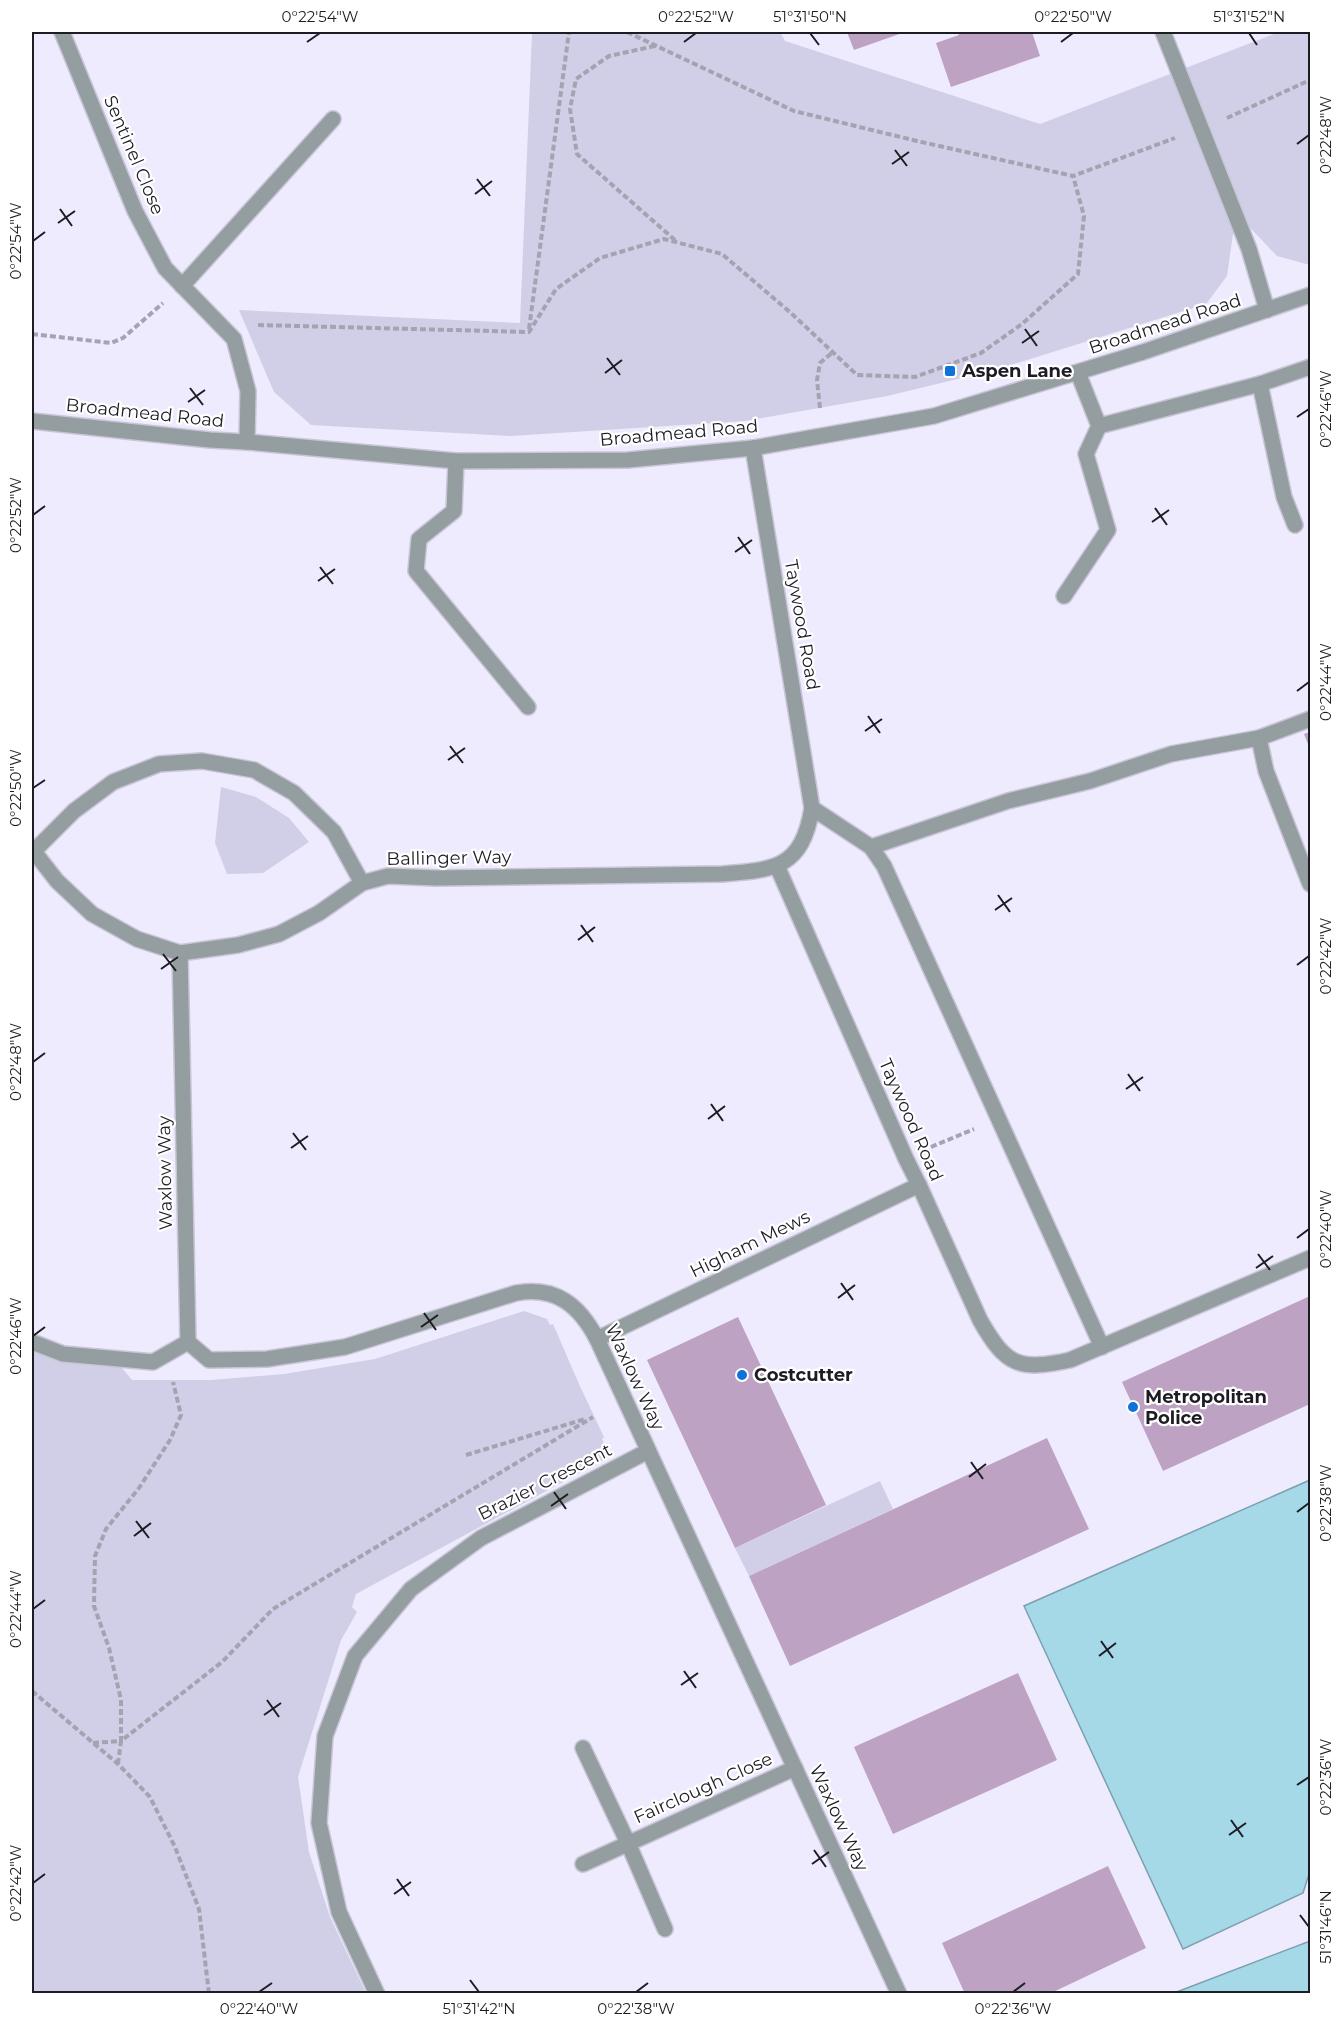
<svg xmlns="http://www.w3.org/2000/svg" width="1342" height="2025" font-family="Montserrat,sans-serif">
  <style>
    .green { fill: #d1cee7 }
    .water { fill: #a5d9e8; stroke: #7ca0ad; stroke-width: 1.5 }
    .building { fill: #bea2c4 }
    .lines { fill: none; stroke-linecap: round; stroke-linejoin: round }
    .minor-casing { stroke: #c8c6d6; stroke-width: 18 }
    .path { stroke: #a5a3b1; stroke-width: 4; stroke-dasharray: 6 3; stroke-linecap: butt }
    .minor { stroke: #949d9f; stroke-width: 15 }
    .ticks { fill: none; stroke: #1d1c23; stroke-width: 2 }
    .poi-dot { fill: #0e72db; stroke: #fff; stroke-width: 2 }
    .labels { text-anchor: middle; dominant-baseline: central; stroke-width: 4.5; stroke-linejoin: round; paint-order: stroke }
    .street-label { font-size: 18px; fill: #1d1c23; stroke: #fff }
    .poi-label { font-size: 18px; font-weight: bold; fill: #1d1c23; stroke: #fff; text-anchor: start }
    .neatline { fill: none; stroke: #1d1c23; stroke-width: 2 }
    .ticks-label { font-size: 15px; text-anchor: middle; fill: #1d1c23 }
  </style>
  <rect width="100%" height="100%" fill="#edebfd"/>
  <g class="green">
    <path d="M528,32H780L785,41L1040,124L1279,32H1310V265L1277,256L1236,213L1227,276L1206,304L995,370L887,396L745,421L511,436L311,425L274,392L239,310L520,323L532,34Z"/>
    <path d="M221,787L256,797L289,818L309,842L263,873L227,874L215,843Z"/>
    <path d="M524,1311L547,1319L550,1325L553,1324L579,1384L604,1437L602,1439L609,1457L356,1594L352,1607L357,1612L341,1640L298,1777L309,1852L330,1917L366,1993L32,1994V1339L59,1348L111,1355L132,1380H211L284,1374L375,1359Z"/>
    <path d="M880,1481L893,1509L749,1576L735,1548Z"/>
  </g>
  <g class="water">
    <path d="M1310,1480V1871L1303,1893L1183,1949L1024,1606Z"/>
    <path d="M1310,1941V1993H1174Z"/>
  </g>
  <g class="building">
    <path d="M847,32H905L854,50Z"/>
    <path d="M957,32H1032L1040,56L951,87L936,43L959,35Z"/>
    <path d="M1310,732V749L1304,734Z"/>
    <path d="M1310,1296V1404L1163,1471L1122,1382Z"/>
    <path d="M738,1317L826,1505L735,1548L647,1360Z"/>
    <path d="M1047,1438L1089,1529L790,1666L749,1576Z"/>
    <path d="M1018,1673L1057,1760L893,1834L854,1747Z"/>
    <path d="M1108,1866L1146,1948L1049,1994H965L942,1943Z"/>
  </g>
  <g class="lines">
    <g class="minor-casing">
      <g id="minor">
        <path d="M62,32L135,211L165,268L234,339L248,391L247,442"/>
        <path d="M1163,32L1249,249L1267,310"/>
        <path d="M182,286L333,119"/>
        <path d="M1078,373L1099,426L1260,384L1310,367"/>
        <path d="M1260,384L1284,497L1295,525"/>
        <path d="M32,421L210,440L247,442L456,461L628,460L753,448L934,416L1143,352L1310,295"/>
        <path d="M456,461L454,511L419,539L416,571L528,707"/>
        <path d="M1064,596L1108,530L1086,454L1099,426"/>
        <path d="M1310,719L1259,738L1266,771L1310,884"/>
        <path d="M812,808L871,847L884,866L1102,1347"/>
        <path d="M871,847L1008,801L1090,781L1171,754L1259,738"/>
        <path d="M32,849L57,881L92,914L137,939L180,953L238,945L279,934L319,913L362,883L388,876L436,878L722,874C775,870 802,868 812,808L753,448"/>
        <path d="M34,851L74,811L113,782L159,764L202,761L254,770L294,793L334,832L362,883"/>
        <path d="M777,866L906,1159L919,1185L980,1320C1006,1366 1019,1371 1070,1360L1310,1258"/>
        <path d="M180,953L188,1342L209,1360L267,1359L345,1347L516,1293C556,1286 579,1305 597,1339L899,1994"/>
        <path d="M597,1339L919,1185"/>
        <path d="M32,1342L63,1354L153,1362L188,1342"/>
        <path d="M583,1748L628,1843L665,1929"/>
        <path d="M583,1864L795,1768"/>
        <path d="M377,1994L339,1912L319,1823L325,1736L355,1656L411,1589L481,1538L648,1451"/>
      </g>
    </g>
    <g class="path">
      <path d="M627,32L794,111L917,141L1073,176L1175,138"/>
      <path d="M655,46L609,56L576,79L570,109L577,154L676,241"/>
      <path d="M1227,118L1310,80"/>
      <path d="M258,325L529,332L556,289L600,258L664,239L722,254L791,313L857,375L915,377L981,353L1022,324L1078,274L1084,216L1073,176"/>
      <path d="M529,329L569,32"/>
      <path d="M32,334L111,343L123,338L163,303"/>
      <path d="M820,408L817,380L820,363L833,352"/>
      <path d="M931,1147L974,1129"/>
      <path d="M466,1455L585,1419"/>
      <path d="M32,1691L118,1764L150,1797L175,1847L199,1909L209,1994"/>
      <path d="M93,1743L121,1741V1700L109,1648L94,1606L95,1556L106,1529L139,1488L170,1440L181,1415L173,1382"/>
      <path d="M118,1764L121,1741L222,1662L273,1609L593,1417"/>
    </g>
    <use href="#minor" class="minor"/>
  </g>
  <path class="ticks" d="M810,33L819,45M1249,33L1257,45M307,42L320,33M684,42L696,33M1061,42L1073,33M1297,144L1309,135M895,150L907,166M892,164L909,152M477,179L490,196M475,194L492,181M60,209L72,226M58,223L75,211M33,241L45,232M1025,329L1037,346M1022,343L1039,331M607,358L620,375M605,373L622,360M190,388L203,405M188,402L205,390M1297,417L1309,409M1155,508L1167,525M33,515L45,506M1152,522L1169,510M738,537L750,554M735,552L752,540M320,567L333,584M318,581L335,569M1297,691L1309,682M868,716L880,733M865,731L882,719M450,746L463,763M448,760L465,748M33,788L45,780M998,895L1010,912M995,910L1012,898M581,925L593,942M578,940L595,927M163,954L176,971M1297,965L1309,956M161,969L178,957M33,1062L45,1053M1128,1074L1140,1091M1126,1089L1143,1077M711,1104L723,1121M708,1119L725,1106M293,1133L306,1150M291,1148L308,1136M1297,1238L1309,1229M1258,1254L1270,1270M1256,1268L1273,1256M841,1283L853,1300M838,1298L855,1285M424,1313L436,1330M421,1327L438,1315M33,1336L45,1327M971,1462L983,1479M969,1477L986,1464M554,1492L566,1509M551,1506L568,1494M1297,1512L1309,1503M136,1521L149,1538M134,1536L151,1523M33,1609L45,1600M1101,1641L1113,1658M1099,1656L1116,1643M684,1671L696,1688M681,1685L698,1673M267,1700L279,1717M264,1715L281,1703M1297,1785L1309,1777M1231,1820L1243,1837M1229,1835L1246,1823M814,1850L826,1867M812,1864L829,1852M397,1879L409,1896M33,1883L45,1874M394,1894L411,1882M1300,1915L1309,1927M470,1980L479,1992M259,1992L272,1983M636,1992L648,1983M1013,1992L1025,1983"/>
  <g class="poi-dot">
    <rect x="944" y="365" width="12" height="12" rx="3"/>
    <circle cx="742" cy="1375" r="6"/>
    <circle cx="1133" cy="1407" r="6"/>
  </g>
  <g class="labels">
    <g class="street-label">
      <text transform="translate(134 155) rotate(67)">Sentinel Close</text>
      <text transform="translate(1165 324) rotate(-18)">Broadmead Road</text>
      <text transform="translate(145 413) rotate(6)">Broadmead Road</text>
      <text transform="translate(679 433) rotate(-5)">Broadmead Road</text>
      <text transform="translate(802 625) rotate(80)">Taywood Road</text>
      <text transform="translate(449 858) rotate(-1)">Ballinger Way</text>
      <text transform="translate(911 1120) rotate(66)">Taywood Road</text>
      <text transform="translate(165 1173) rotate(-91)">Waxlow Way</text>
      <text transform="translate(750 1244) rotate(-26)">Higham Mews</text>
      <text transform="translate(635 1377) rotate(65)">Waxlow Way</text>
      <text transform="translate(545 1482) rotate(-27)">Brazier Crescent</text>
      <text transform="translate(703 1788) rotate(-24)">Fairclough Close</text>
      <text transform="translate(839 1818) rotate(65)">Waxlow Way</text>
    </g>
    <g class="poi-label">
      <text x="962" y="371">Aspen Lane</text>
      <text x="754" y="1375">Costcutter</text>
      <text x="1145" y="1397">Metropolitan<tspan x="1145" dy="21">Police</tspan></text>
    </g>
  </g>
  <rect width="1342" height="2025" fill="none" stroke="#ffffff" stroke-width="66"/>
  <rect x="33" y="33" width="1276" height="1959" class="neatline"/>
  <g class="ticks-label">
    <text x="320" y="22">0°22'54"W</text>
    <text x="696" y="22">0°22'52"W</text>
    <text x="810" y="22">51°31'50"N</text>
    <text x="1073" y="22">0°22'50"W</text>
    <text x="1249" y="22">51°31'52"N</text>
    <text transform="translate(1326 135) rotate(-90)" y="5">0°22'48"W</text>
    <text transform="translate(16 241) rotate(-90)" y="5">0°22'54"W</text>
    <text transform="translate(1326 409) rotate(-90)" y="5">0°22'46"W</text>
    <text transform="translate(16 515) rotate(-90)" y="5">0°22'52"W</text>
    <text transform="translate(1326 682) rotate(-90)" y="5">0°22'44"W</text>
    <text transform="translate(16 788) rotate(-90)" y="5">0°22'50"W</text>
    <text transform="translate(1326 956) rotate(-90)" y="5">0°22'42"W</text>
    <text transform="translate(16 1062) rotate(-90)" y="5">0°22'48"W</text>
    <text transform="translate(1326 1229) rotate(-90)" y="5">0°22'40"W</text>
    <text transform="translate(16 1336) rotate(-90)" y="5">0°22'46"W</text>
    <text transform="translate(1326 1503) rotate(-90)" y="5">0°22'38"W</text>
    <text transform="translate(16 1609) rotate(-90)" y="5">0°22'44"W</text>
    <text transform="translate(1326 1777) rotate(-90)" y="5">0°22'36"W</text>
    <text transform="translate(16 1883) rotate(-90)" y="5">0°22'42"W</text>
    <text transform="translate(1326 1927) rotate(-90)" y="5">51°31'46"N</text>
    <text x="259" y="2014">0°22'40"W</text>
    <text x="479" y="2014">51°31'42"N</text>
    <text x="636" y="2014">0°22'38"W</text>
    <text x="1013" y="2014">0°22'36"W</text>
  </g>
</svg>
